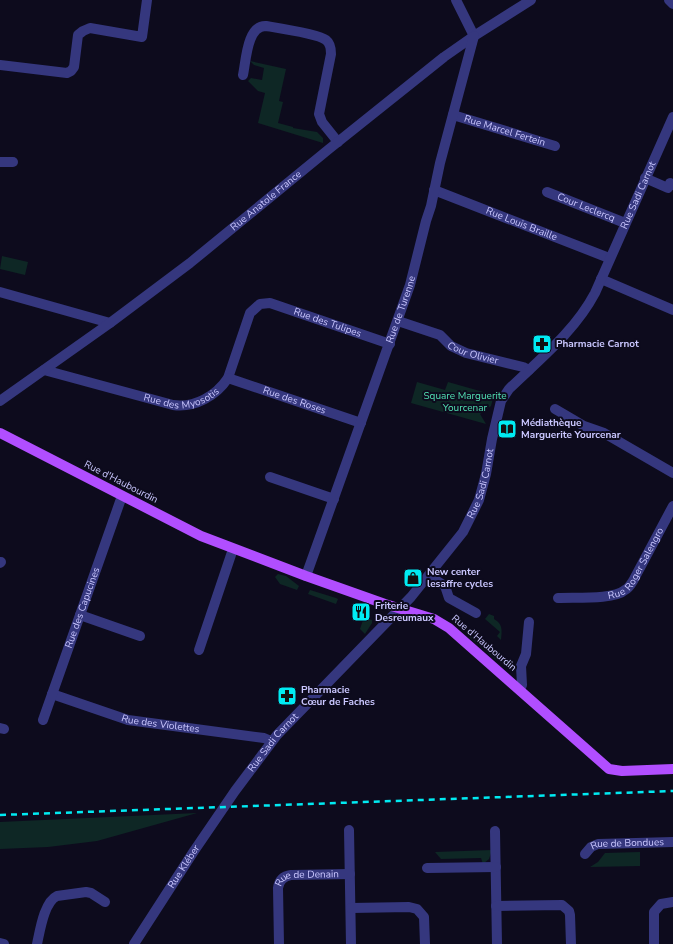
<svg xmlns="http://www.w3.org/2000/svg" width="673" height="944" font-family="'Nunito Sans',sans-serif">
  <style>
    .green { fill: #0e2725 }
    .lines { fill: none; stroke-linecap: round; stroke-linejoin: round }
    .minor { stroke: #35377e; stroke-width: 10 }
    .major { stroke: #b14eff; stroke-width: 10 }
    .rail { stroke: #00ebf2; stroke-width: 2.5; stroke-dasharray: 6 5; stroke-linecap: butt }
    .labels { text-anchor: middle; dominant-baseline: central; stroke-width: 4; stroke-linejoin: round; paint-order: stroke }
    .street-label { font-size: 10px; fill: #cac7ff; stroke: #0d0b1d }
    .poi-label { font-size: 10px; font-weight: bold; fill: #cac7ff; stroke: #0d0b1d; text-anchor: start }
    .park-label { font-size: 10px; fill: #52e1b3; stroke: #0d0b1d }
  </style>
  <rect width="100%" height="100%" fill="#0d0b1d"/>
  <g class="green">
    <path d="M250,61L286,69L279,101L283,102L278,123L293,127V128L317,132L323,138V143L258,123L265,93L258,91L248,81L251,78L262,80L264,68L254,65Z"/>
    <path d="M2,256L28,262L25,275L0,269Z"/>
    <path d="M417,382L445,390L448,382L494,395L491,406L480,414L486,424L411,403Z"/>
    <path d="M278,574L286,576L299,586L297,590L280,584L275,577Z"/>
    <path d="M310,590L336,598L338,599L336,604L308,594Z"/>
    <path d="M489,614L494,616V619C503,624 502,630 501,640L497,636L500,632L485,619Z"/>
    <path d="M368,619L372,620V623L365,634L360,629L363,620Z"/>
    <path d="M471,635L498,658L502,654L500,659L496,660L469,637Z"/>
    <path d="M197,813L97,841L48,847L0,849V822Z"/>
    <path d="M492,850L489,859L483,864L481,858L441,859L435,852Z"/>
    <path d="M640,852V866L590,867L598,862L605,853Z"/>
  </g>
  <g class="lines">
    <g class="minor">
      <path d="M456,0L474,36"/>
      <path d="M669,0L673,4"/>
      <path d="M0,65L67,73L71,71L74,67L78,35L83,31L90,28L142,37L147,0"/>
      <path d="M243,75C246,61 247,25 266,26C278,28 318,34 326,40C330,43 331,49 331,54L319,114L322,122L338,142"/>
      <path id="s1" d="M453,115L555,146"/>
      <path d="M0,162H13"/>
      <path d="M645,178L668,188L670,183L673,185"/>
      <path id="s2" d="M434,190L609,258"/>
      <path id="s3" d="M547,192L625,223"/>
      <path d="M601,279L673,310"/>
      <path d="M0,292L110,323"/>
      <path id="s4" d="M398,321L440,335L451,346L466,353L523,367L529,370"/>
      <path id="s5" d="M44,370L173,405C195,408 216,396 228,378L250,313L260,304L270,303L390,344"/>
      <path id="s6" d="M228,378L361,423"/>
      <path id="s7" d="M0,401L110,323L190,263L329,149L444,57L474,36L531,0"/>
      <path d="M555,409L584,426L604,433L673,473"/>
      <path d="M270,477L334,499"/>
      <path d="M0,563L1,562"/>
      <path id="s8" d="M306,576L410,285L426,221L431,206L440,163L474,36"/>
      <path d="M429,576L445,586L449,598L476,613"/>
      <path id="s9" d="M558,598C574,597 614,600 625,590C629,588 631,584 633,581L673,506"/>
      <path d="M80,615L140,636"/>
      <path d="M199,650L233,549"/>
      <path d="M520,689L522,685L521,666L526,654L529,622"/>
      <path id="s10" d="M52,694L128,720L264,738L271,741"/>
      <path id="s11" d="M43,720L122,496"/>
      <path d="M0,728L4,729"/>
      <path d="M349,830L351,944"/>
      <path d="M495,831L497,944"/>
      <path id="s12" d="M585,854L591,847L598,844L673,842"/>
      <path d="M427,868L496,867"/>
      <path d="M496,906L562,905L569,911L570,915L571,944"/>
      <path d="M351,908L409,907L417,909L424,917L425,944"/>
      <path d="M0,943L4,944"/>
      <path d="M37,944C40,931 44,902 57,896L86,892L91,893L105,902"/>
      <path id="s13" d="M134,944L194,851L235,791L277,735L411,597L463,532L479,500L486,474L492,439L501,401L509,389C540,359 575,331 595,293L673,117"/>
      <path id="s14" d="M279,944L278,888C279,881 283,876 291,875L350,874"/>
      <path d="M654,944V912L661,904L673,902"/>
    </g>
    <path class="major" d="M0,433L201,536L306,576L385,604L434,619L449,628L609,769L622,771L673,769"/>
    <path class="rail" d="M0,815L673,791"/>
  </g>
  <defs>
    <g id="pharmacy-square" transform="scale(1)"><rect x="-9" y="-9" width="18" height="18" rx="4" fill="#00ebf2" stroke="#0d0b1d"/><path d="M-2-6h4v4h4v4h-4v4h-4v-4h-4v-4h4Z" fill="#111"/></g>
    <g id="library-square" transform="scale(1)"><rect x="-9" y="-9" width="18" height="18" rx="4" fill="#00ebf2" stroke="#0d0b1d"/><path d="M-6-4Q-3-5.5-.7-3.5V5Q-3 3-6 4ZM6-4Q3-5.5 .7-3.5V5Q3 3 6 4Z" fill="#111"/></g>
    <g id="shop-square" transform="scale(1)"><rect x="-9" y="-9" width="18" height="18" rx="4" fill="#00ebf2" stroke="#0d0b1d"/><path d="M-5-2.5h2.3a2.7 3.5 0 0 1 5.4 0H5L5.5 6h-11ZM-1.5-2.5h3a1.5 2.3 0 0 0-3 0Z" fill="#111"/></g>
    <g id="restaurant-square" transform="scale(1)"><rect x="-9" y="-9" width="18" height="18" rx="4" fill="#00ebf2" stroke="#0d0b1d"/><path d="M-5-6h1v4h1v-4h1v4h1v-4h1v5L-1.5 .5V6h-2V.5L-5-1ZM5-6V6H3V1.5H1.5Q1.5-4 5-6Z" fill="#111"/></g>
  </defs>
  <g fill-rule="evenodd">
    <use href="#pharmacy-square" x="542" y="344"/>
    <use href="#library-square" x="507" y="429"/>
    <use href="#shop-square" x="413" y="578"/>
    <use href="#restaurant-square" x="361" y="612"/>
    <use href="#pharmacy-square" x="287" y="696"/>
  </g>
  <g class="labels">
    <g class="street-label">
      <text stroke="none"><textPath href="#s1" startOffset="54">Rue Marcel Fertein</textPath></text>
      <text stroke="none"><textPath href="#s13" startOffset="917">Rue Sadi Carnot</textPath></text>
      <text stroke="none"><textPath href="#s7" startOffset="333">Rue Anatole France</textPath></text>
      <text stroke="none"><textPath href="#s3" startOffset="42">Cour Leclercq</textPath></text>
      <text stroke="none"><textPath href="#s2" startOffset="94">Rue Louis Braille</textPath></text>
      <text stroke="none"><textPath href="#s8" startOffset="283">Rue de Turenne</textPath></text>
      <text stroke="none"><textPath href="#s5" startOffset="351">Rue des Tulipes</textPath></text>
      <text stroke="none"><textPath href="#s4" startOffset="83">Cour Olivier</textPath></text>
      <text stroke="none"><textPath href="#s5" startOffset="143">Rue des Myosotis</textPath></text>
      <text stroke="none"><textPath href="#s6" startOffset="70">Rue des Roses</textPath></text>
      <text transform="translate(121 482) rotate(27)">Rue d'Haubourdin</text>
      <text stroke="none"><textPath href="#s13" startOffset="581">Rue Sadi Carnot</textPath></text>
      <text stroke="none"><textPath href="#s9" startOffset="95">Rue Roger Salengro</textPath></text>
      <text stroke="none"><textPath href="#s11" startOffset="119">Rue des Capucines</textPath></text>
      <text transform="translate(484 643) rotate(40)">Rue d'Haubourdin</text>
      <text stroke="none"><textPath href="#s10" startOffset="113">Rue des Violettes</textPath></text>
      <text stroke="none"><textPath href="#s13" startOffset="245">Rue Sadi Carnot</textPath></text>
      <text stroke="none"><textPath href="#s12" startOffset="46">Rue de Bondues</textPath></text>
      <text stroke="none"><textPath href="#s13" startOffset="92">Rue Kléber</textPath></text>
      <text stroke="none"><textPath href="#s14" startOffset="91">Rue de Denain</textPath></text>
    </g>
    <g class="poi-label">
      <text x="556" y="344">Pharmacie Carnot</text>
      <text x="521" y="423">Médiathèque<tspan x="521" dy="12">Marguerite Yourcenar</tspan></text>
      <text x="427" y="572">New center<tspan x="427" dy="12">lesaffre cycles</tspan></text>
      <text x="375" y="606">Friterie<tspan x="375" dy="12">Desreumaux</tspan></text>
      <text x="301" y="690">Pharmacie<tspan x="301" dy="12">Cœur de Faches</tspan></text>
    </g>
    <g class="park-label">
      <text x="465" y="396">Square Marguerite<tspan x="465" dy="12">Yourcenar</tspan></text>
    </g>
  </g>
</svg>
